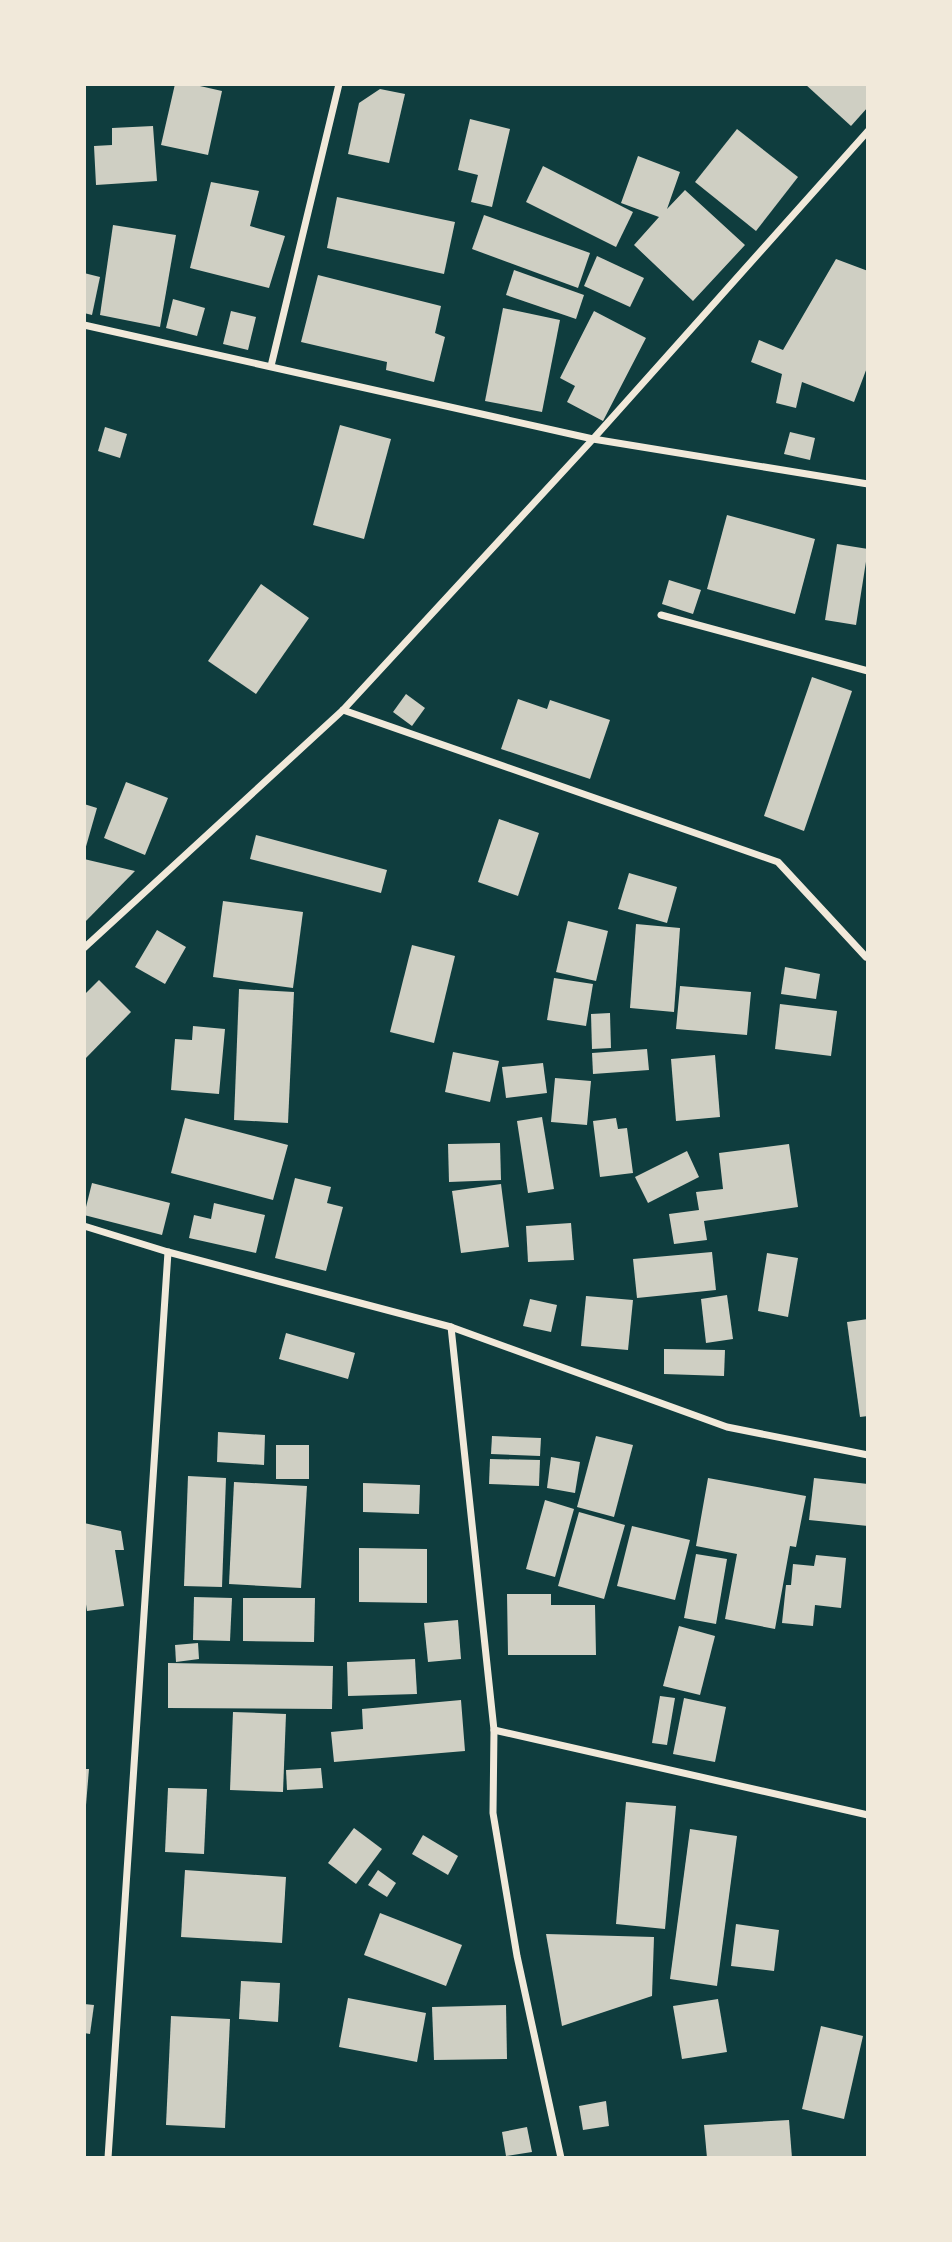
<svg xmlns="http://www.w3.org/2000/svg" width="952" height="2242" font-family="Signika,sans-serif">
  <style>
    .building { fill: #cfcfc3 }
    .lines { fill: none; stroke-linecap: round; stroke-linejoin: round }
    .minor { stroke: #f1e9da; stroke-width: 7 }
  </style>
  <rect width="100%" height="100%" fill="#0f3d3e"/>
  <g class="building">
    <path d="M175,84H191L222,91L208,155L161,145Z"/>
    <path d="M805,84H868V107L851,126Z"/>
    <path d="M380,89L405,94L389,163L348,154L359,103Z"/>
    <path d="M470,119L510,129L492,207L471,202L478,175L458,170Z"/>
    <path d="M153,126L157,181L96,185L94,146L112,145V128Z"/>
    <path d="M737,129L798,177L756,231L695,182Z"/>
    <path d="M638,156L680,172L667,209L685,190L745,245L693,301L634,245L659,217L621,203Z"/>
    <path d="M543,166L633,212L616,247L526,202Z"/>
    <path d="M211,182L259,191L250,226L285,236L269,288L190,268Z"/>
    <path d="M337,197L455,222L444,274L327,248Z"/>
    <path d="M484,215L590,253L578,288L472,249Z"/>
    <path d="M113,225L176,235L160,327L100,315Z"/>
    <path d="M597,256L644,278L630,307L584,286Z"/>
    <path d="M836,259L868,271V365L854,402L802,382L796,408L776,403L782,374L751,362L759,340L783,350Z"/>
    <path d="M514,270L584,295L576,319L506,295Z"/>
    <path d="M84,273L100,277L92,315L84,313Z"/>
    <path d="M318,275L441,306L435,333L445,337L434,382L386,370L387,362L301,342Z"/>
    <path d="M173,299L205,308L197,336L166,328Z"/>
    <path d="M503,308L560,320L542,412L485,401Z"/>
    <path d="M231,311L256,317L248,350L223,344Z"/>
    <path d="M594,311L646,338L603,421L567,402L575,386L560,378Z"/>
    <path d="M340,425L391,439L364,539L313,525Z"/>
    <path d="M105,427L127,434L120,458L98,451Z"/>
    <path d="M790,432L815,438L810,460L784,454Z"/>
    <path d="M727,515L815,539L795,614L707,589Z"/>
    <path d="M837,544L868,549L856,625L825,620Z"/>
    <path d="M669,580L701,590L693,614L662,604Z"/>
    <path d="M261,584L309,618L256,694L208,661Z"/>
    <path d="M812,677L852,691L804,831L764,816Z"/>
    <path d="M406,694L425,708L412,726L393,712Z"/>
    <path d="M518,699L547,709L550,700L610,720L590,779L501,749Z"/>
    <path d="M126,782L168,798L145,855L104,838Z"/>
    <path d="M84,804L97,808L85,850H84Z"/>
    <path d="M499,819L539,833L518,896L478,882Z"/>
    <path d="M256,835L387,870L381,893L250,859Z"/>
    <path d="M84,859L135,871L84,923Z"/>
    <path d="M629,873L677,887L667,923L618,909Z"/>
    <path d="M223,901L303,912L293,988L213,977Z"/>
    <path d="M568,921L608,931L596,981L556,972Z"/>
    <path d="M636,924L680,928L674,1012L630,1008Z"/>
    <path d="M157,930L186,947L165,984L135,967Z"/>
    <path d="M412,945L455,956L434,1043L390,1032Z"/>
    <path d="M785,967L820,974L816,999L781,994Z"/>
    <path d="M554,978L593,984L586,1026L547,1020Z"/>
    <path d="M99,980L131,1012L84,1060V995Z"/>
    <path d="M680,986L751,992L747,1035L676,1029Z"/>
    <path d="M239,989L294,992L288,1123L234,1120Z"/>
    <path d="M780,1004L837,1011L831,1056L775,1049Z"/>
    <path d="M610,1013L611,1048L592,1049L591,1014Z"/>
    <path d="M193,1026L225,1029L219,1094L171,1090L175,1039L192,1040Z"/>
    <path d="M647,1049L649,1070L593,1074L592,1053Z"/>
    <path d="M453,1052L499,1061L490,1102L445,1092Z"/>
    <path d="M715,1055L720,1117L676,1121L671,1059Z"/>
    <path d="M543,1063L547,1093L506,1098L502,1067Z"/>
    <path d="M555,1078L591,1081L587,1125L551,1122Z"/>
    <path d="M542,1117L554,1189L528,1193L517,1121Z"/>
    <path d="M185,1118L288,1145L273,1200L171,1173Z"/>
    <path d="M616,1118L618,1129L627,1128L633,1173L600,1177L593,1121Z"/>
    <path d="M500,1143L501,1180L449,1182L448,1144Z"/>
    <path d="M789,1144L798,1207L704,1221L707,1240L674,1244L669,1214L699,1210L696,1192L723,1189L719,1153Z"/>
    <path d="M687,1151L699,1177L648,1203L635,1177Z"/>
    <path d="M295,1178L331,1187L327,1203L343,1207L326,1271L275,1258Z"/>
    <path d="M92,1183L170,1203L162,1235L84,1215Z"/>
    <path d="M501,1184L509,1247L461,1253L452,1191Z"/>
    <path d="M214,1203L265,1215L256,1253L189,1238L194,1215L211,1219Z"/>
    <path d="M571,1223L574,1260L528,1262L526,1226Z"/>
    <path d="M712,1252L716,1290L637,1298L633,1259Z"/>
    <path d="M767,1253L798,1258L788,1317L758,1311Z"/>
    <path d="M727,1295L733,1339L706,1343L701,1299Z"/>
    <path d="M586,1296L633,1300L628,1350L581,1346Z"/>
    <path d="M530,1299L557,1305L551,1332L523,1326Z"/>
    <path d="M868,1319V1416L860,1417L847,1322Z"/>
    <path d="M286,1333L355,1353L348,1379L279,1359Z"/>
    <path d="M664,1349L725,1350L724,1376L664,1374Z"/>
    <path d="M218,1432L265,1435L264,1465L217,1462Z"/>
    <path d="M492,1436L541,1438L540,1456L491,1454Z"/>
    <path d="M596,1436L633,1445L614,1517L577,1507Z"/>
    <rect x="276" y="1445" width="33" height="34"/>
    <path d="M551,1457L580,1462L575,1493L547,1488Z"/>
    <path d="M490,1459L540,1460L539,1486L489,1484Z"/>
    <path d="M188,1476L226,1478L222,1587L184,1586Z"/>
    <path d="M708,1478L806,1496L796,1547L790,1546L775,1629L725,1619L737,1554L696,1546Z"/>
    <path d="M814,1478L868,1484V1526L809,1520Z"/>
    <path d="M234,1482L307,1486L301,1588L229,1584Z"/>
    <path d="M363,1483L420,1485L419,1514L363,1512Z"/>
    <path d="M545,1500L574,1509L555,1577L526,1569Z"/>
    <path d="M579,1512L625,1525L604,1599L558,1586Z"/>
    <path d="M84,1523L121,1531L124,1550H115L124,1606L87,1611L84,1591Z"/>
    <path d="M632,1526L690,1540L675,1600L617,1586Z"/>
    <path d="M359,1548L427,1549V1603L359,1602Z"/>
    <path d="M696,1554L727,1559L716,1624L684,1618Z"/>
    <path d="M816,1555L846,1558L841,1608L815,1605L813,1626L782,1623L786,1585H791L793,1564L814,1566Z"/>
    <path d="M507,1594H551V1605H595L596,1655H508Z"/>
    <path d="M194,1597L232,1598L230,1641L193,1640Z"/>
    <path d="M243,1598H315L314,1642L243,1641Z"/>
    <path d="M458,1620L461,1659L428,1662L424,1623Z"/>
    <path d="M679,1626L715,1636L700,1695L663,1686Z"/>
    <path d="M198,1643L199,1659L176,1662L175,1645Z"/>
    <path d="M415,1659L417,1694L348,1696L347,1662Z"/>
    <path d="M168,1663L333,1666L332,1709L168,1708Z"/>
    <path d="M660,1696L675,1698L667,1745L652,1743Z"/>
    <path d="M684,1698L726,1707L715,1762L673,1754Z"/>
    <path d="M461,1700L465,1751L334,1762L331,1732L363,1729L362,1709Z"/>
    <path d="M233,1712L286,1714L283,1792L230,1790Z"/>
    <path d="M321,1768L323,1788L287,1790L286,1770Z"/>
    <path d="M84,1769H89L86,1805H84Z"/>
    <path d="M168,1788L207,1789L204,1854L165,1852Z"/>
    <path d="M626,1802L676,1806L665,1929L616,1924Z"/>
    <path d="M354,1828L382,1849L356,1884L328,1863Z"/>
    <path d="M690,1829L737,1836L717,1986L670,1979Z"/>
    <path d="M423,1835L458,1856L448,1875L412,1854Z"/>
    <path d="M185,1870L286,1877L282,1943L181,1937Z"/>
    <path d="M378,1870L396,1883L387,1897L368,1885Z"/>
    <path d="M380,1913L462,1945L446,1986L364,1955Z"/>
    <path d="M736,1924L779,1930L774,1971L731,1966Z"/>
    <path d="M546,1934L654,1937L652,1996L562,2026Z"/>
    <path d="M241,1981L280,1983L278,2022L239,2019Z"/>
    <path d="M348,1998L426,2013L417,2062L339,2047Z"/>
    <path d="M718,1999L727,2052L682,2059L673,2006Z"/>
    <path d="M84,2004L94,2005L90,2034L84,2033Z"/>
    <path d="M506,2005L507,2059L434,2060L432,2007Z"/>
    <path d="M171,2016L230,2019L225,2128L166,2125Z"/>
    <path d="M821,2026L863,2036L844,2119L802,2109Z"/>
    <path d="M606,2101L609,2126L583,2130L579,2106Z"/>
    <path d="M789,2120L792,2158H707L704,2125Z"/>
    <path d="M527,2127L532,2152L506,2156L502,2132Z"/>
  </g>
  <g class="lines">
    <g class="minor">
      <path d="M84,325L593,439L868,484"/>
      <path d="M271,366L339,84"/>
      <path d="M661,615L868,671"/>
      <path d="M343,710L778,862L866,957"/>
      <path d="M84,948L343,710L593,439L868,131"/>
      <path d="M84,1226L168,1252L451,1327L727,1427L868,1455"/>
      <path d="M451,1327L494,1730L493,1813L517,1956L561,2158"/>
      <path d="M494,1730L868,1815"/>
      <path d="M108,2158L168,1252"/>
    </g>
  </g>
  <rect width="952" height="2242" fill="none" stroke="#f1e9da" stroke-width="172"/>
</svg>
